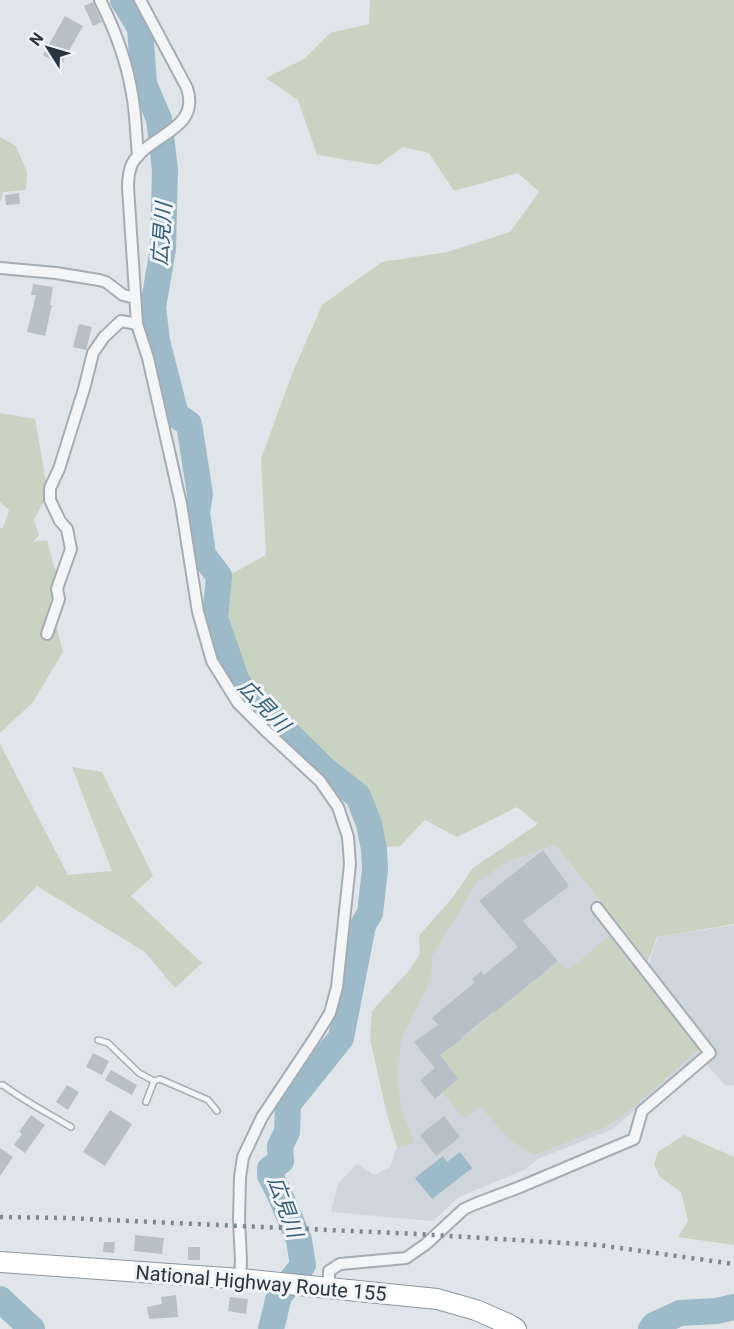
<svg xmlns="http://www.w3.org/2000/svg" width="734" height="1329" font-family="Roboto,'Noto Sans JP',sans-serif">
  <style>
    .built { fill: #ced5db }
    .green { fill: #c9d3c1 }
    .water { fill: #9cbac8 }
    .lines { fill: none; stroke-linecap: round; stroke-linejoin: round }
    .river { stroke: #9cbac8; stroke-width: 26 }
    .building { fill: #b7c0c6 }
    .lane-casing { stroke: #a5adb3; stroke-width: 8 }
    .street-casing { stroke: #a5adb3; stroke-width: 14 }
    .highway-casing { stroke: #88969f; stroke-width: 22 }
    .lane { stroke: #f3f5f7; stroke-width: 5 }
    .street { stroke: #f3f5f7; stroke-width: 10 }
    .highway { stroke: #fff; stroke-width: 20 }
    .rail { stroke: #7a8892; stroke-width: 4.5; stroke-dasharray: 3 6; stroke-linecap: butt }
    .labels { text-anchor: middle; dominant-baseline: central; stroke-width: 6; stroke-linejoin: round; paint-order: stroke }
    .street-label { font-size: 20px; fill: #293640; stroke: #f0f4f6 }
    .water-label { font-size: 21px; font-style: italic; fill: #345d74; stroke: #f0f4f6 }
  </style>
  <rect width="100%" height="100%" fill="#e0e5e9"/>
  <path class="built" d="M538,824L649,963L658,937L734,925V1085L726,1086L706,1064L717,1055L655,976L700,1049L698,1056L613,1129L538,1159L526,1169L459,1197L433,1221L331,1212L338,1184L357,1164L374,1175L390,1167L397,1147L387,1114L370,1038L372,1011L411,968L420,953L419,936L454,896L473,868Z"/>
  <g class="green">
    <path d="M370,0H734V924L657,937L648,961L555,845L508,861L477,882L432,956L431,980L401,1040L397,1076L402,1111L414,1143L397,1147L387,1114L370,1038L372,1011L412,968L420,953L419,936L454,896L473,868L538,824L517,807L457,837L425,820L400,846L383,847L372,809L357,786L247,682L222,622L226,577L266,555L261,459L292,374L322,305L382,262L447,252L510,232L539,192L518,173L454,191L429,153L403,147L378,165L317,155L298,100L266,78L304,59L330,33L369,24Z"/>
    <path d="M0,137L16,146L27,172L26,190L3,192L0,203Z"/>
    <path d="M0,413L35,419L48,493L34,520L39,535L33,542L47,540L54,566L59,577L50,602L63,652L33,702L0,733V528H3L9,510L0,502Z"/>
    <path d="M0,744L68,875L112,871L72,767L102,772L153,876L131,896L202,963L175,988L145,952L37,886L0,924Z"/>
    <path d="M609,936L699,1049L622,1117L603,1128L533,1155L509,1139L481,1107L464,1118L442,1092L458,1079L440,1055L494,1013L558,961L569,970Z"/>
    <path d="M684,1135L734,1157V1245L678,1237L688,1221L681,1192L660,1177L654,1164L658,1152Z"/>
  </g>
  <path class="water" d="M460,1152L472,1168L432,1199L415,1178L443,1156L447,1162Z"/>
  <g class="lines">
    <g class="river">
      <path d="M123,0L140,28L144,84L159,119L165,170L163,249L153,307L157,341L176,415L189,424L200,494L197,512L203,555L219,576L215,618L238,684L324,769L358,796L369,824L374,849L375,870L370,913L363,925L341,1038L288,1104L287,1132L280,1146L281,1161L270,1169V1175L280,1195L299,1240L303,1265L279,1296L271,1329"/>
      <path d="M0,1299L32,1329"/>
      <path d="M651,1329L654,1325L680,1313L717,1311L734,1307"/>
    </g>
  </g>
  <g class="building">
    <path d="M93,2L102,22L93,26L84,6Z"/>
    <path d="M65,16L83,26L61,65L43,55Z"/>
    <path d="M19,193L20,204L6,205L5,195Z"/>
    <path d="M33,284L53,287L50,305H52L45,336L27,332L36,295H31Z"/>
    <path d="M79,324L92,327L86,350L73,347Z"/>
    <path d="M543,850L569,886L523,921L558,961L494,1013L493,1012L461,1038L462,1039L440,1055L458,1079L435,1099L420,1080L435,1068L414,1042L438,1025L432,1018L475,982L472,979L481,971L484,975L518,947L479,901Z"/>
    <path d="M93,1053L109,1061L102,1075L86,1067Z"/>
    <path d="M111,1070L137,1085L132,1095L105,1080Z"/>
    <path d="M67,1085L79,1092L68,1110L56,1102Z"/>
    <path d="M110,1110L132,1124L105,1166L83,1152Z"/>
    <path d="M31,1115L45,1125L25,1153L14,1145L22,1134L19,1132Z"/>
    <path d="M444,1116L460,1137L436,1156L420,1135Z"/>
    <path d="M0,1148L13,1157L0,1176Z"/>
    <path d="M135,1235L164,1238L162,1254L134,1251Z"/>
    <path d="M104,1242H115L114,1253L103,1252Z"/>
    <rect x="188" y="1247" width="12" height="13"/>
    <path d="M176,1295L178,1317L149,1319L147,1307L162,1304L161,1297Z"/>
    <path d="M230,1297L248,1299L246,1314L228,1311Z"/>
  </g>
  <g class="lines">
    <g class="lane-casing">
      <g id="lane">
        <path d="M98,1040L108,1043L139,1073L154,1081"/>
        <path d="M0,1085H3C24,1101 48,1113 71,1127"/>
        <path d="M146,1102L154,1081L160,1079L208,1100L217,1111"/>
      </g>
    </g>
    <g class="street-casing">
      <g id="street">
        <path d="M100,0C115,30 127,62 132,94C136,114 136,136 138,156"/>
        <path d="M140,0L187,88C201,131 148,134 132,164C129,171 128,179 128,187L137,324L148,358L181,504L198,612L212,661L238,703L265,730L320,781L338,807L348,837L350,864L337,987L330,1013L314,1039L262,1117L243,1157L240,1177L239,1219L241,1261L240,1279"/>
        <path d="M0,268L56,273L99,280L106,282L123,295L135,298"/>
        <path d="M47,634L59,599L57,589L59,583L71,549L67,529L60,521L50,500V488L59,469L84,389L93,353L104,337L121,321L137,324"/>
        <path d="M329,1287V1271L340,1264L406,1258L426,1244L464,1209L475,1204L520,1187L634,1139L642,1111L710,1053L597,908"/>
      </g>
    </g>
    <g class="highway-casing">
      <path id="highway" d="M0,1262L240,1279L437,1299L476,1310L510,1325L516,1329"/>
    </g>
    <use href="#lane" class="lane"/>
    <use href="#street" class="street"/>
    <use href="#highway" class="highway"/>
    <path class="rail" d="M0,1217L65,1218L417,1234L598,1245L734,1264"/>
  </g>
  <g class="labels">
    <g class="street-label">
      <text transform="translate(261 1283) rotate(5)">National Highway Route 155</text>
    </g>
    <g class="water-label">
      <text transform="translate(162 234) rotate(-86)">広見川</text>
      <text transform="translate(264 706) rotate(46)">広見川</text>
      <text transform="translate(285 1207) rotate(70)">広見川</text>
    </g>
  </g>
  <g transform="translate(48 48) rotate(307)" stroke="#f0f4f6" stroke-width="4.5" paint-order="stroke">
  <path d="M0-4.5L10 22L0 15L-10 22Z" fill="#293640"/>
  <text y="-9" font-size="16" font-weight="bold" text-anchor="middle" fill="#293640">N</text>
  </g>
</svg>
